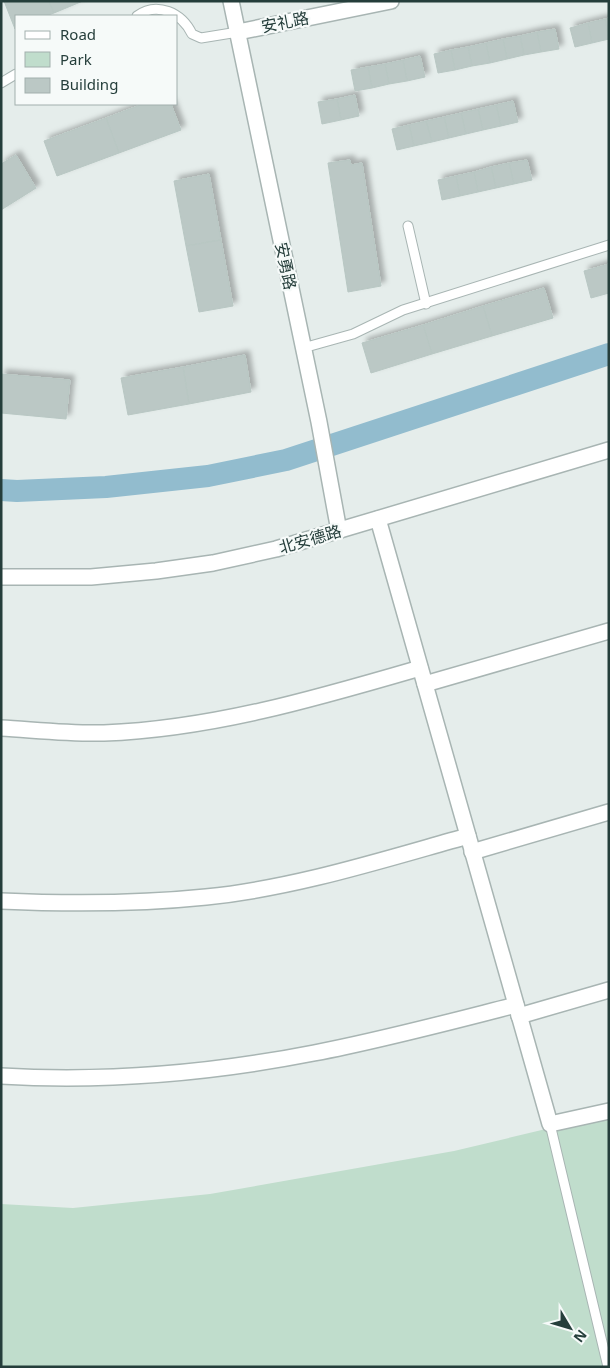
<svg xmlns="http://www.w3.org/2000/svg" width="610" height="1368" font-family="'Noto Sans','Noto Sans SC',sans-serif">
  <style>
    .green { fill: #c0ddcc }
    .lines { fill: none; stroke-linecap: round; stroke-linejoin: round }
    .canal { stroke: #92bcce; stroke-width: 22 }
    .building { fill: #bbc8c5; stroke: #b8c7c3; filter: url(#shadow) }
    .service-casing { stroke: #a8b5b3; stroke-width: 11 }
    .minor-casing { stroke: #a8b5b3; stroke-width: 18 }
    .tertiary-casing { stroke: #a8b5b3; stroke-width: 18 }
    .service { stroke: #fff; stroke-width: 9 }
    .minor { stroke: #fff; stroke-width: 15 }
    .tertiary { stroke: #fff; stroke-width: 15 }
    .labels { text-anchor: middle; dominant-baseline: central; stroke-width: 4.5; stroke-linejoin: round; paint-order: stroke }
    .street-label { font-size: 16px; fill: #253e3b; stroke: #f6faf9 }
  </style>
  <defs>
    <filter id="shadow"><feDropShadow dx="4.5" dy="-4.5" stdDeviation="2.5" flood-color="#0004"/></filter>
  </defs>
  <rect width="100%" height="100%" fill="#e5edeb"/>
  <path class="green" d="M609,1114V1367H1V1204L73,1208L210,1194L454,1151Z"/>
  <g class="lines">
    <path class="canal" d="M1,490L17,491L106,487L208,476L286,460L609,354"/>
  </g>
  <g class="building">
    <path d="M4,1H49L54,13L46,16H16L15,29Z"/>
    <path d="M49,1H83L54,13Z"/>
    <path d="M609,18V36L605,19Z"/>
    <path d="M605,19L609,39L592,43L588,23Z"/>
    <path d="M588,23L592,43L575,47L570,28Z"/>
    <path d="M555,29L559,49L541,52L537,32Z"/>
    <path d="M537,32L541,52L524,55L520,36Z"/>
    <path d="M520,36L524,55L507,59L503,39Z"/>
    <path d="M503,39L507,59L490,63L486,43Z"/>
    <path d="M486,43L490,63L472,66L468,47Z"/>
    <path d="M468,47L472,66L455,70L451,50Z"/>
    <path d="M451,50L455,70L438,73L434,54Z"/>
    <path d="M420,56L425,77L407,81L403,60Z"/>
    <path d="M403,60L407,81L389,84L385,64Z"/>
    <path d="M385,64L389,84L372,88L368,67Z"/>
    <path d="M368,67L372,88L355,91L351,70Z"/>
    <path d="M355,95L359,116L341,120L337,99Z"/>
    <path d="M337,99L341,120L322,124L318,102Z"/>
    <path d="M513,101L518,122L501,126L496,105Z"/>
    <path d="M143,104H171L181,130L119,153L106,118Z"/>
    <path d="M496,105L501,126L483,130L478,109Z"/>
    <path d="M478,109L483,130L466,134L461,113Z"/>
    <path d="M461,113L466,134L449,138L444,117Z"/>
    <path d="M444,117L449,138L432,142L426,121Z"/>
    <path d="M106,118L119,153L57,176L44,141Z"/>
    <path d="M426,121L432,142L414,146L409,125Z"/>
    <path d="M409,125L414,146L397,150L392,129Z"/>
    <path d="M16,155L36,188L1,210V164Z"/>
    <path d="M350,160L351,165L362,163L381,286L348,292L328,163Z"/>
    <path d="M527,160L532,180L514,184L509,163Z"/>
    <path d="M509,163L514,184L496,188L491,167Z"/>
    <path d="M491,167L496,188L478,192L474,172Z"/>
    <path d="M474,172L478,192L460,196L456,176Z"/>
    <path d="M209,174L221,240L186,246L174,181Z"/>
    <path d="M456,176L460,196L442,200L438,180Z"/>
    <path d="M221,240L233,306L199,312L186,246Z"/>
    <path d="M609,264V293L591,298L584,271Z"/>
    <path d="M544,288L553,318L492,336L483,306Z"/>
    <path d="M483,306L492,336L432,354L423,325Z"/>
    <path d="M423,325L432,354L371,373L362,343Z"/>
    <path d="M245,355L251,392L189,404L183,367Z"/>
    <path d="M183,367L189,404L128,415L121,378Z"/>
    <path d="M1,374L70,380L66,419L1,413Z"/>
  </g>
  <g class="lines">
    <g class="service-casing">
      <g id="service">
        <path d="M137,16C157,1 182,13 192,34L201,38L238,32"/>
        <path d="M1,83L16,74"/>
        <path d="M408,226L426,304"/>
        <path d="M303,348L353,334L403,310L609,245"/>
        <path d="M550,1124L608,1367"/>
      </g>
    </g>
    <g class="minor-casing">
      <g id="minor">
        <path d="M231,1L319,422L339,531"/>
        <path d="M238,32L391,1"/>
        <path d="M378,519L550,1124L609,1111"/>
        <path d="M425,684L609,631"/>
        <path d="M1,728C35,730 70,734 104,733C212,729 317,698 420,668"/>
        <path d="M472,852L609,812"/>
        <path d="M1,901C69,904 138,904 206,897C295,888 382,860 468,836"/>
        <path d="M519,1016L609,990"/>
        <path d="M1,1076C105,1082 212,1073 314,1053C382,1040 449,1022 516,1005"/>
      </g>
    </g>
    <g class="tertiary-casing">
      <path id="tertiary" d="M1,577H91L156,571L213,563L276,549L609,450"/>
    </g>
    <use href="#service" class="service"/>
    <use href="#minor" class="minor"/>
    <use href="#tertiary" class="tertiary"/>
  </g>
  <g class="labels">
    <g class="street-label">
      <text transform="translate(285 22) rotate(-11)">安礼路</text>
      <text transform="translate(286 266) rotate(78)">安勇路</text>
      <text transform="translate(310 539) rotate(-16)">北安德路</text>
    </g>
  </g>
  <rect width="610" height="1368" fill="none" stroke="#253e3b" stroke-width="5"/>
  <rect x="15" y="15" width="162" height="90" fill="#f6faf9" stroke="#a2afad"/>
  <rect x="25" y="31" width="25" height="8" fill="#ffffff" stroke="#a2afad"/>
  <text x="60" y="40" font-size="15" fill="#253e3b">Road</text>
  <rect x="25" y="52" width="25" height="15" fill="#c0ddcc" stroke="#a2afad"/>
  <text x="60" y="65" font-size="15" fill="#253e3b">Park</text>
  <rect x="25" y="78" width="25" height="15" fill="#bbc8c5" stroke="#a2afad"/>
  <text x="60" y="90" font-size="15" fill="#253e3b">Building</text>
  <g transform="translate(570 1328) rotate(128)" stroke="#f6faf9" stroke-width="4" paint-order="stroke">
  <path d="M0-4L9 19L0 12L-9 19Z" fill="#253e3b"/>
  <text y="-8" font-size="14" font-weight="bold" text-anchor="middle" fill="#253e3b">N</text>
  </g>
</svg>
